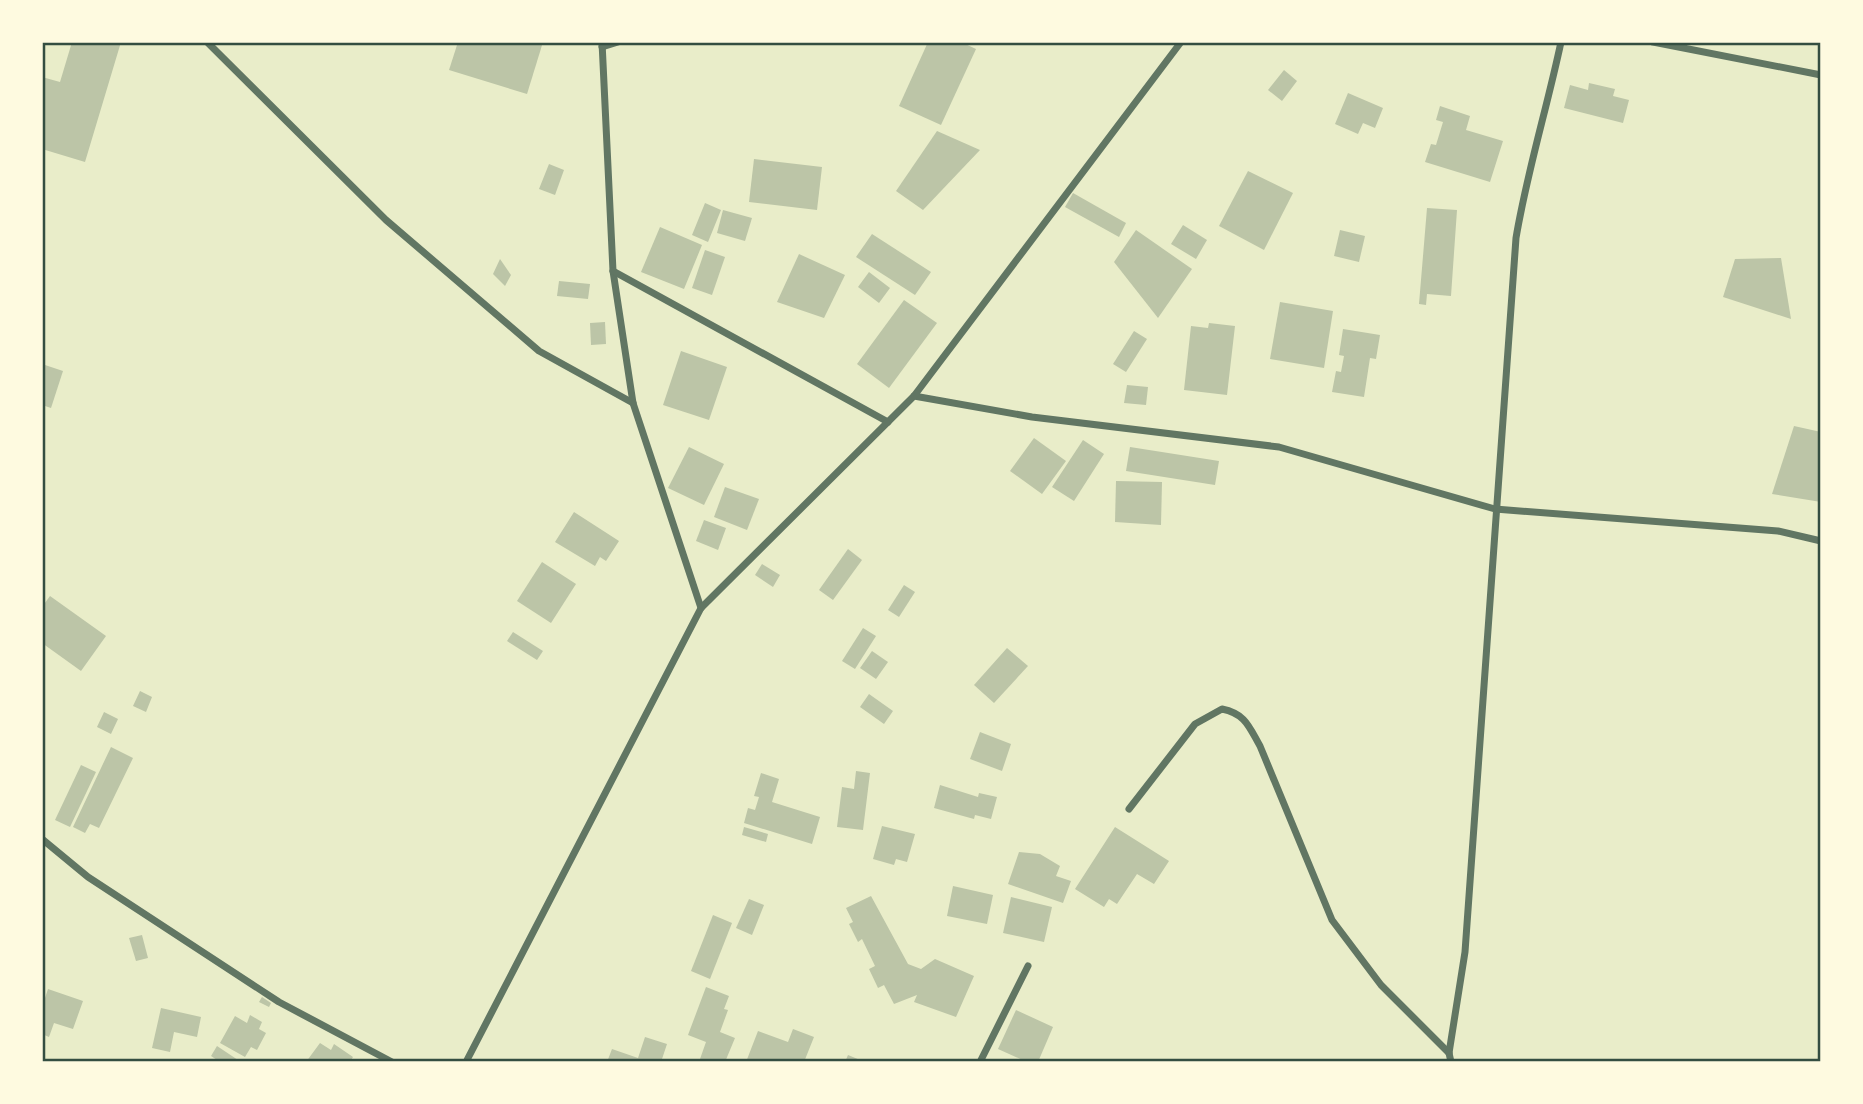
<svg xmlns="http://www.w3.org/2000/svg" width="1863" height="1104" font-family="Figtree,sans-serif">
  <style>
    .building { fill: #bcc5a7 }
    .lines { fill: none; stroke-linecap: round; stroke-linejoin: round }
    .minor { stroke: #617663; stroke-width: 7 }
    .neatline { fill: none; stroke: #344e41; stroke-width: 2.5 }
  </style>
  <rect width="100%" height="100%" fill="#e9edc9"/>
  <g class="building">
    <path d="M72,42H121L85,162L42,149V77L60,82Z"/>
    <path d="M458,42H543L527,94L449,70Z"/>
    <path d="M928,42H961L976,49L941,125L899,106Z"/>
    <path d="M1284,70L1297,81L1282,101L1268,90Z"/>
    <path d="M1589,83L1615,89L1613,96L1629,100L1623,123L1564,108L1570,85L1588,90Z"/>
    <path d="M1348,93L1383,108L1375,128L1363,123L1358,134L1335,124Z"/>
    <path d="M1440,106L1470,116L1466,130L1503,141L1490,182L1425,162L1431,144L1436,145L1443,122L1436,120Z"/>
    <path d="M937,131L980,150L923,210L896,191Z"/>
    <path d="M754,159L822,167L817,210L749,202Z"/>
    <path d="M549,164L564,170L555,195L539,189Z"/>
    <path d="M1248,171L1293,193L1264,250L1219,226Z"/>
    <path d="M1073,193L1126,223L1119,237L1065,207Z"/>
    <path d="M705,203L721,210L708,242L692,235Z"/>
    <path d="M1427,208L1457,210L1451,296L1427,294L1426,305L1419,304Z"/>
    <path d="M723,210L752,218L745,241L717,233Z"/>
    <path d="M1183,225L1207,240L1196,259L1171,244Z"/>
    <path d="M660,227L702,245L684,289L641,272Z"/>
    <path d="M1136,230L1192,269L1158,318L1114,262Z"/>
    <path d="M1340,230L1365,236L1359,262L1334,256Z"/>
    <path d="M872,234L931,272L915,295L856,257Z"/>
    <path d="M705,250L725,257L712,295L692,288Z"/>
    <path d="M799,254L845,275L824,318L777,302Z"/>
    <path d="M1781,258L1791,319L1723,297L1735,259Z"/>
    <path d="M500,259L511,275L505,286L493,274Z"/>
    <path d="M869,272L890,288L879,303L858,287Z"/>
    <path d="M559,281L590,284L588,299L557,296Z"/>
    <path d="M904,300L937,323L889,388L857,364Z"/>
    <path d="M1280,302L1333,311L1324,368L1270,359Z"/>
    <path d="M605,322L606,344L591,345L590,323Z"/>
    <path d="M1209,323L1235,326L1227,395L1184,390L1191,326L1208,328Z"/>
    <path d="M1343,329L1380,335L1376,359L1370,358L1364,397L1332,392L1336,371L1341,372L1344,356L1339,355Z"/>
    <path d="M1134,331L1147,339L1126,372L1113,364Z"/>
    <path d="M681,351L727,367L709,420L663,405Z"/>
    <path d="M42,364L63,371L51,408L42,405Z"/>
    <path d="M1127,385L1148,387L1146,405L1124,403Z"/>
    <path d="M1794,426L1821,432V502L1772,494Z"/>
    <path d="M1034,438L1066,461L1042,494L1010,471Z"/>
    <path d="M1083,440L1104,454L1074,501L1052,487Z"/>
    <path d="M689,447L724,464L704,505L668,488Z"/>
    <path d="M1130,447L1219,461L1215,485L1126,471Z"/>
    <path d="M1116,481L1162,482L1161,525L1115,522Z"/>
    <path d="M725,487L759,499L747,530L714,517Z"/>
    <path d="M574,512L619,541L606,561L600,557L595,566L555,542Z"/>
    <path d="M704,520L726,528L718,550L696,541Z"/>
    <path d="M848,549L862,560L833,600L819,590Z"/>
    <path d="M542,562L576,584L551,623L517,601Z"/>
    <path d="M762,564L780,575L773,587L755,575Z"/>
    <path d="M904,585L915,592L899,617L888,610Z"/>
    <path d="M50,596L106,636L81,671L42,643V607Z"/>
    <path d="M863,628L876,636L855,669L842,661Z"/>
    <path d="M513,632L543,651L537,660L507,641Z"/>
    <path d="M1007,648L1028,666L994,703L974,685Z"/>
    <path d="M872,651L888,662L876,679L860,668Z"/>
    <path d="M140,691L152,697L146,712L133,706Z"/>
    <path d="M869,694L893,711L884,724L860,707Z"/>
    <path d="M104,712L118,719L111,734L97,727Z"/>
    <path d="M980,732L1011,744L1002,771L970,759Z"/>
    <path d="M111,747L133,758L99,828L90,824L85,833L73,827Z"/>
    <path d="M81,765L96,772L70,827L55,820Z"/>
    <path d="M856,771L870,773L863,830L837,827L842,787L854,789Z"/>
    <path d="M761,773L779,779L772,802L820,817L812,844L744,823L748,808L755,810L759,797L754,796Z"/>
    <path d="M940,785L978,797L979,793L997,797L991,819L975,815L974,819L934,808Z"/>
    <path d="M882,826L915,834L907,862L896,859L894,865L873,859Z"/>
    <path d="M744,827L768,834L766,842L742,835Z"/>
    <path d="M1115,827L1169,861L1154,884L1137,874L1117,904L1109,899L1104,907L1075,889Z"/>
    <path d="M1019,852L1040,854L1060,866L1056,876L1071,881L1063,903L1008,884Z"/>
    <path d="M953,886L993,895L987,924L947,916Z"/>
    <path d="M871,896L908,964L921,969L935,959L974,976L956,1017L914,1002L917,995L894,1004L884,985L878,988L869,969L875,966L862,939L858,942L849,924L853,922L846,908Z"/>
    <path d="M1011,897L1052,907L1044,942L1003,933Z"/>
    <path d="M749,899L764,905L752,935L736,928Z"/>
    <path d="M713,915L732,923L710,979L691,971Z"/>
    <path d="M142,935L148,958L136,961L129,938Z"/>
    <path d="M706,987L729,996L724,1009L728,1010L720,1032L735,1038L725,1062H709L700,1059L706,1042L688,1035Z"/>
    <path d="M48,989L83,1001L73,1029L54,1023L49,1037L42,1034V1007Z"/>
    <path d="M262,997L271,1003L269,1007L259,1002Z"/>
    <path d="M161,1008L201,1017L197,1037L174,1032L170,1052L152,1048Z"/>
    <path d="M1016,1010L1053,1027L1038,1062H1027L998,1049Z"/>
    <path d="M250,1015L262,1022L259,1029L266,1033L257,1050L251,1047L245,1057L220,1043L235,1016L247,1023Z"/>
    <path d="M793,1029L814,1037L804,1062H746L758,1031L788,1042Z"/>
    <path d="M645,1037L667,1044L661,1062H607L612,1049L638,1058Z"/>
    <path d="M320,1043L331,1050L334,1044L353,1057L350,1062H306Z"/>
    <path d="M217,1046L238,1060L237,1062H220L211,1056Z"/>
    <path d="M848,1055L865,1062H845Z"/>
  </g>
  <g class="lines">
    <g class="minor">
      <path d="M207,42L386,220L539,351L633,403"/>
      <path d="M602,42L613,271L633,403L701,608"/>
      <path d="M1653,42L1821,75"/>
      <path d="M602,47L618,42"/>
      <path d="M613,271L888,422"/>
      <path d="M914,396L1032,417L1279,447L1495,509L1778,531L1821,541"/>
      <path d="M1129,809L1195,724L1222,709C1246,714 1249,727 1260,746L1332,920L1381,985L1449,1053"/>
      <path d="M42,839L88,877L279,1002L392,1062"/>
      <path d="M466,1062L701,608L914,396L1181,42"/>
      <path d="M980,1062L1028,966"/>
      <path d="M1451,1062L1449,1053L1465,952L1516,238C1527,172 1547,108 1561,42"/>
    </g>
  </g>
  <rect width="1863" height="1104" fill="none" stroke="#fefae0" stroke-width="88"/>
  <rect x="44" y="44" width="1775" height="1016" class="neatline"/>
</svg>
